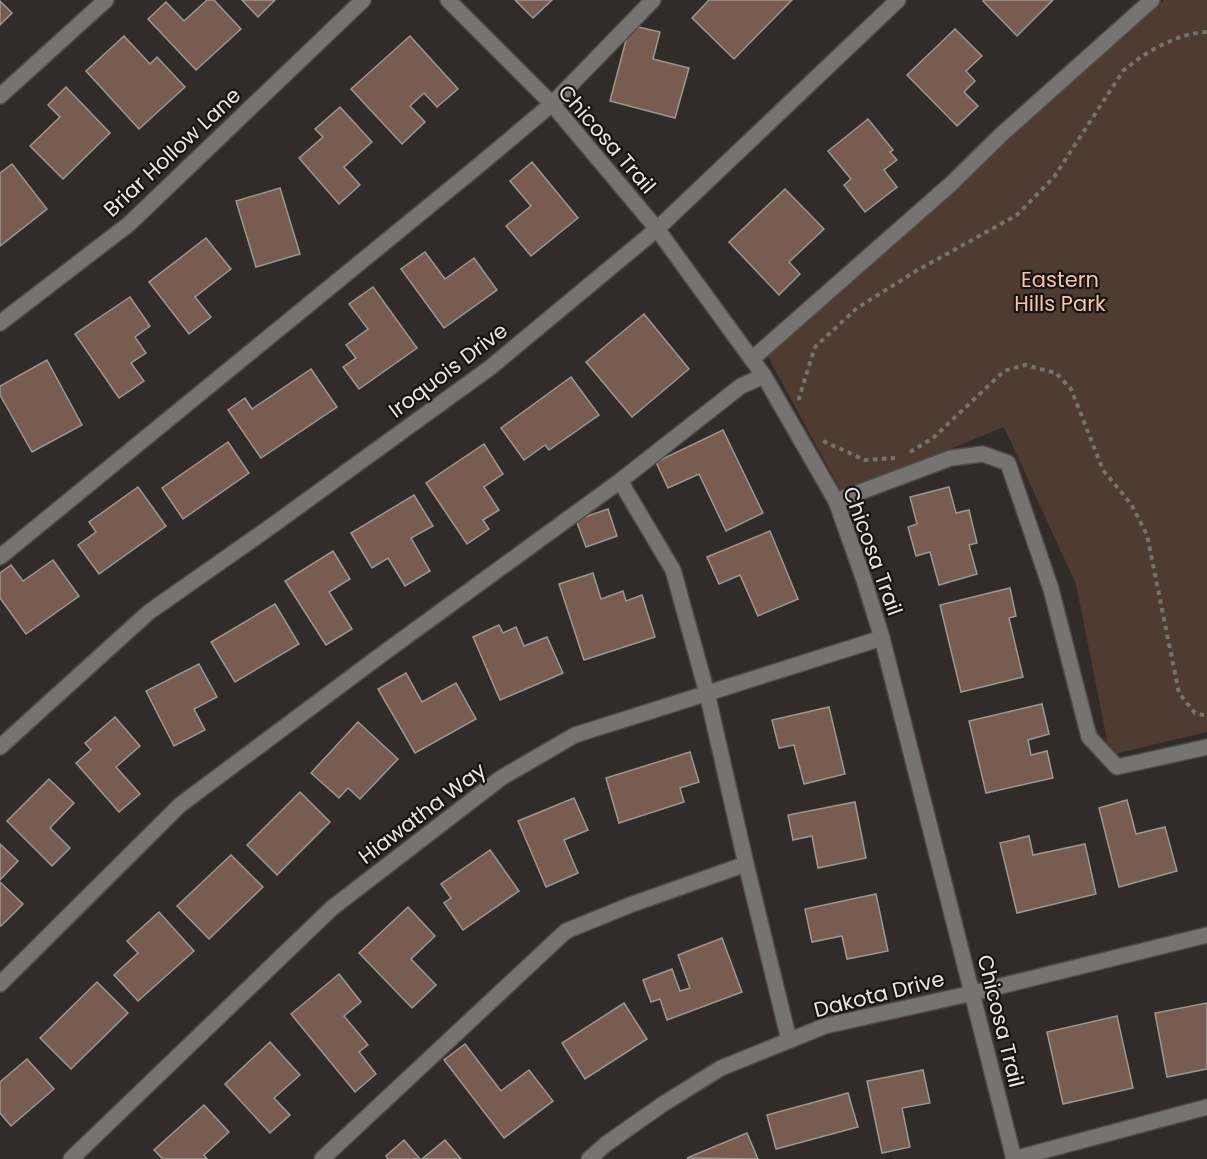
<svg xmlns="http://www.w3.org/2000/svg" width="1207" height="1159" font-family="Poppins,sans-serif">
  <style>
    .green { fill: #503b32 }
    .building { fill: #775c4f; stroke: #9d9794; stroke-width: 1.5 }
    .lines { fill: none; stroke-linecap: round; stroke-linejoin: round }
    .minor-casing { stroke: #4f4a48; stroke-width: 18 }
    .path { stroke: #767270; stroke-width: 4; stroke-dasharray: 4.5 4.5; stroke-linecap: butt }
    .minor { stroke: #767473; stroke-width: 15 }
    .labels { text-anchor: middle; dominant-baseline: central; stroke-width: 4.5; stroke-linejoin: round; paint-order: stroke }
    .street-label { font-size: 21px; fill: #eae7e5; stroke: #171514 }
    .park-label { font-size: 21px; fill: #f8c3aa; stroke: #171514 }
  </style>
  <rect width="100%" height="100%" fill="#312c2a"/>
  <path class="green" d="M1164,0H1207V732L1110,755L1076,584L1004,427L842,493L767,355Z"/>
  <g class="building">
    <path d="M207,0H214L241,29L196,70L148,19L166,2L184,21Z"/>
    <path d="M242,0H275L258,17Z"/>
    <path d="M515,0H552L533,18Z"/>
    <path d="M709,0H792L734,59L692,18Z"/>
    <path d="M984,0H1053L1017,36L983,1Z"/>
    <path d="M0,1L12,13L0,25Z"/>
    <path d="M630,25L660,32L653,59L689,68L675,118L610,101Z"/>
    <path d="M955,29L982,56L966,71L975,81L964,92L978,106L957,126L907,75Z"/>
    <path d="M124,36L150,64L157,57L185,87L139,129L86,71Z"/>
    <path d="M410,36L458,89L437,107L424,93L410,106L425,122L402,144L351,89Z"/>
    <path d="M66,87L110,133L63,179L30,146L60,117L48,105Z"/>
    <path d="M340,107L372,142L344,167L360,185L339,204L299,158L323,137L315,129Z"/>
    <path d="M868,119L893,150L890,152L897,160L884,170L897,187L865,212L844,185L851,179L828,151Z"/>
    <path d="M532,162L578,218L531,256L506,226L531,206L510,181Z"/>
    <path d="M12,164L47,209L0,246V173Z"/>
    <path d="M280,188L300,254L256,267L236,201Z"/>
    <path d="M785,189L824,229L789,262L800,274L779,295L729,242Z"/>
    <path d="M206,238L231,269L195,297L211,317L189,334L149,282Z"/>
    <path d="M425,252L445,279L474,258L497,290L444,328L401,269Z"/>
    <path d="M373,287L417,348L359,389L343,367L356,358L346,345L368,329L349,304Z"/>
    <path d="M130,297L150,326L135,337L146,353L131,363L144,381L119,398L75,334Z"/>
    <path d="M644,314L689,369L632,417L586,362Z"/>
    <path d="M47,360L82,425L32,452L0,395V386Z"/>
    <path d="M311,369L337,407L261,458L228,410L245,398L252,409Z"/>
    <path d="M571,377L599,415L549,450L545,445L524,460L501,428Z"/>
    <path d="M723,430L763,513L726,531L699,474L668,488L656,462Z"/>
    <path d="M228,442L249,473L183,519L162,488Z"/>
    <path d="M484,444L503,474L484,487L499,510L483,520L489,529L467,544L426,483Z"/>
    <path d="M138,487L166,526L99,574L78,545L96,532L89,522Z"/>
    <path d="M949,487L956,513L969,510L977,543L969,545L977,574L939,585L930,552L916,556L908,527L917,524L910,497Z"/>
    <path d="M414,495L433,526L411,538L430,571L405,586L388,558L372,568L351,533Z"/>
    <path d="M608,509L617,536L586,547L576,520Z"/>
    <path d="M770,531L798,599L758,616L740,575L719,584L707,557Z"/>
    <path d="M333,551L350,579L329,592L352,629L326,645L285,581Z"/>
    <path d="M53,560L79,596L26,634L0,598V573L11,565L23,581Z"/>
    <path d="M593,573L601,599L623,591L626,601L642,595L655,637L584,660L559,584Z"/>
    <path d="M1010,588L1016,616L1009,618L1023,677L961,692L940,605Z"/>
    <path d="M275,604L299,644L235,682L211,642Z"/>
    <path d="M499,625L503,633L516,627L524,646L547,637L563,673L500,700L473,637Z"/>
    <path d="M199,664L217,697L194,709L205,730L174,746L146,691Z"/>
    <path d="M406,673L422,702L456,683L476,719L415,753L378,689Z"/>
    <path d="M1042,704L1049,734L1028,740L1031,755L1047,751L1053,778L986,793L969,721Z"/>
    <path d="M829,707L845,774L804,784L794,745L779,748L772,720Z"/>
    <path d="M115,717L140,746L116,767L140,794L119,812L76,763L91,750L85,743Z"/>
    <path d="M358,722L398,759L360,799L348,788L339,798L311,773Z"/>
    <path d="M690,752L699,782L680,788L684,802L619,823L606,778Z"/>
    <path d="M49,779L74,803L50,828L70,848L52,866L7,821Z"/>
    <path d="M300,792L330,822L277,875L247,845Z"/>
    <path d="M574,798L588,830L564,840L578,873L546,887L518,821Z"/>
    <path d="M1127,800L1136,834L1165,827L1177,871L1119,887L1099,808Z"/>
    <path d="M855,802L866,858L818,868L812,836L793,840L788,815Z"/>
    <path d="M1029,836L1033,855L1085,844L1096,894L1017,913L1000,843Z"/>
    <path d="M0,844L18,861L0,880Z"/>
    <path d="M490,850L519,891L463,930L444,903L451,898L441,884Z"/>
    <path d="M231,855L263,887L209,939L177,906Z"/>
    <path d="M0,882L23,904L1,926H0Z"/>
    <path d="M876,894L888,951L847,959L842,936L812,942L805,909Z"/>
    <path d="M408,907L435,936L411,959L436,985L412,1008L359,953Z"/>
    <path d="M159,912L194,951L138,1001L114,975L138,953L127,941Z"/>
    <path d="M722,938L742,992L667,1020L660,999L651,1002L643,980L672,969L680,991L690,988L678,955Z"/>
    <path d="M339,974L361,1002L344,1016L368,1045L359,1052L376,1074L355,1092L291,1014Z"/>
    <path d="M97,982L128,1013L71,1069L40,1038Z"/>
    <path d="M624,1003L647,1039L585,1079L562,1043Z"/>
    <path d="M1207,1003V1069L1167,1077L1155,1013Z"/>
    <path d="M1117,1016L1133,1088L1063,1104L1047,1032Z"/>
    <path d="M270,1042L300,1075L274,1098L290,1115L270,1133L225,1084Z"/>
    <path d="M465,1044L501,1091L529,1070L553,1101L504,1138L444,1060Z"/>
    <path d="M27,1059L54,1089L11,1126L0,1113V1082Z"/>
    <path d="M923,1070L930,1103L902,1108L910,1147L882,1153L867,1081Z"/>
    <path d="M848,1093L858,1127L776,1149L767,1115Z"/>
    <path d="M204,1105L229,1132L204,1155L207,1159H163L154,1150Z"/>
    <path d="M747,1133L758,1159L687,1158Z"/>
    <path d="M404,1140L420,1159H388L386,1156Z"/>
    <path d="M445,1140L461,1159H422Z"/>
  </g>
  <g class="lines">
    <g class="minor-casing">
      <g id="minor">
        <path d="M448,0L552,104L657,229L764,376L836,501L864,580L882,638L1014,1159"/>
        <path d="M0,96L106,0"/>
        <path d="M0,323L129,224L363,0"/>
        <path d="M752,359L951,184L1002,134L1152,0"/>
        <path d="M620,481L673,570L707,693L746,864L789,1040"/>
        <path d="M836,501L951,458L983,454L1008,463L1051,589L1089,737L1117,767L1207,747"/>
        <path d="M0,557L472,171L552,104L653,0"/>
        <path d="M0,747L149,612L266,530L491,367L657,229L898,0"/>
        <path d="M0,984L180,805L381,655L620,481L741,386L764,376"/>
        <path d="M71,1159L332,908L501,778L575,735L882,638"/>
        <path d="M322,1159L566,931L630,905L746,864"/>
        <path d="M589,1159L606,1144L663,1104L721,1068L825,1026L973,993L1207,935"/>
        <path d="M1013,1159L1207,1107"/>
      </g>
    </g>
    <g class="path">
      <path d="M800,400L799,398L815,347L857,308L916,271L1017,215L1054,177L1123,71C1145,52 1177,33 1207,32"/>
      <path d="M823,441L865,460L895,458"/>
      <path d="M910,452L933,438L1004,371L1025,365L1056,373L1071,389L1103,470L1131,504L1147,535L1179,693L1195,713L1207,716"/>
    </g>
    <use href="#minor" class="minor"/>
  </g>
  <g class="labels">
    <g class="street-label">
      <text transform="translate(607 139) rotate(49)">Chicosa Trail</text>
      <text transform="translate(172 152) rotate(-43)">Briar Hollow Lane</text>
      <text transform="translate(448 370) rotate(-37)">Iroquois Drive</text>
      <text transform="translate(873 551) rotate(70)">Chicosa Trail</text>
      <text transform="translate(422 813) rotate(-37)">Hiawatha Way</text>
      <text transform="translate(879 994) rotate(-14)">Dakota Drive</text>
      <text transform="translate(1001 1021) rotate(76)">Chicosa Trail</text>
    </g>
    <g class="park-label">
      <text x="1060" y="279">Eastern<tspan x="1060" dy="24">Hills Park</tspan></text>
    </g>
  </g>
</svg>
